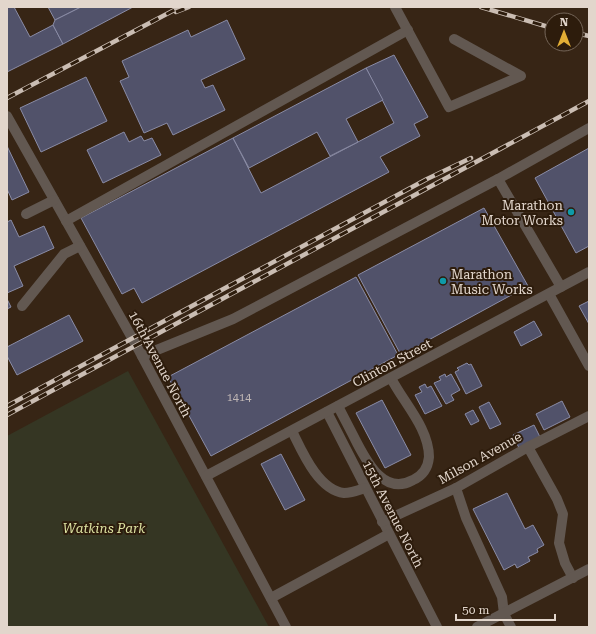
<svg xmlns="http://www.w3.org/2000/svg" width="596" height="634" font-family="'Roboto Serif',serif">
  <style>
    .green { fill: #353623 }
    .building { fill: #51526a; stroke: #8a8ca6 }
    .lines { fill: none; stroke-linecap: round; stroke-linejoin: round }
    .minor { stroke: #625851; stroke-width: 10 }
    .rail-casing { stroke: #cabdb3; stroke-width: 4.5 }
    .rail { stroke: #2d1c0c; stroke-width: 3; stroke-dasharray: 9; stroke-linecap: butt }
    .culture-dot { fill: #0f9aa8; stroke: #2d1c0c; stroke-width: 1.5 }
    .labels { text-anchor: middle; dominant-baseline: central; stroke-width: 4; stroke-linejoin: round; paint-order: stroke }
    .number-label { font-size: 11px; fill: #beb5b4 }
    .poi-label { font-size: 13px; fill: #e2d6cc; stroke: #2d1c0c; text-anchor: end }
    .street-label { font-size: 13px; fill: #e2d6cc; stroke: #2d1c0c }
    .park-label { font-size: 13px; font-style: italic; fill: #dee3a2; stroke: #2d1c0c }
  </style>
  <rect width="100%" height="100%" fill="#372515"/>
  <path class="green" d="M128,371L269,627H7V436Z"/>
  <g class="building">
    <path d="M7,7H14L30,37L53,25L63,44L7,72Z"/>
    <path d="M48,7H81L55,20Z"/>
    <path d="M81,7H133L63,44L53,25L55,20Z"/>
    <path d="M227,20L245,59L201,80L205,88L213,85L225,110L173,135L167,123L144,133L120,81L129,77L122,61L188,30L191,37Z"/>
    <path d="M394,55L428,117L414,124L420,136L380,157L389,172L142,303L134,288L122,294L81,218L233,138L261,193L394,123L366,68Z"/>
    <path d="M366,68L383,100L346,119L358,142L330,156L317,132L249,168L233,138Z"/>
    <path d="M86,77L107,121L41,152L20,108Z"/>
    <path d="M124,132L129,142L141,136L144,141L152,138L161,155L103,183L87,150Z"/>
    <path d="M7,146L29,192L12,200L7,189Z"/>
    <path d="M589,148V246L576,253L535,178Z"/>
    <path d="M484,208L528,286L401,355L358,275Z"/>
    <path d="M11,220L19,237L44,226L54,248L14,266L23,286L7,293V222Z"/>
    <path d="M356,277L398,355L211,456L168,377Z"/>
    <path d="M7,299L11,307L7,309Z"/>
    <path d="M589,301V324L579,306Z"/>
    <path d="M69,315L83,341L17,375L7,356V347Z"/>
    <path d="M534,321L542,335L521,346L514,332Z"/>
    <path d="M467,363L469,365L471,364L482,386L466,394L455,372L459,370L457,368Z"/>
    <path d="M445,374L446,377L451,374L460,390L451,395L454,400L446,404L434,383L441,380L439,377Z"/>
    <path d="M425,384L427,388L431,386L442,406L425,414L415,395L422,392L419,387Z"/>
    <path d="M382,400L411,455L385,468L356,413Z"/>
    <path d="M562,401L570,417L544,430L536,414Z"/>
    <path d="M489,402L501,424L490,429L479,407Z"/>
    <path d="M473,410L479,421L471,425L465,414Z"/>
    <path d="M534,425L540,437L519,448L513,435Z"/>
    <path d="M281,454L305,500L285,510L261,464Z"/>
    <path d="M507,493L525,529L533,525L544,545L537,549L538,552L528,557L530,561L517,568L515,564L504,570L473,509Z"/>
  </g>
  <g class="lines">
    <g class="minor">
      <path d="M395,7L449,107L521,76L454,39"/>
      <path d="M7,116L136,345L286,627"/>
      <path d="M498,179L561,287"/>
      <path d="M26,214L54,200"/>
      <path d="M66,221L408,30"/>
      <path d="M549,294L589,366"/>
      <path d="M22,306L64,254L80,246"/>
      <path d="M142,356L233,319L498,179L589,128"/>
      <path d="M338,406C344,418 350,429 356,441C367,462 384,496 413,480C422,476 428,468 429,457C429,428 403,402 391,378"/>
      <path d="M327,412L437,627"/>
      <path d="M292,431C302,451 318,490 344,493C351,493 359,490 365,488"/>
      <path d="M528,447L557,499L563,514L559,543L565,563L573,578"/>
      <path d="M206,476L589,272"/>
      <path d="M456,488L466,518L502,597L504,614L511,627"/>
      <path d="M382,522L456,488L528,447L589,416"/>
      <path d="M271,598L389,534"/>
      <path d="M477,627L589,569"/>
    </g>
    <g class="rail-casing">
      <g id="rail">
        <path d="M481,7L552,28"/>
        <path d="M176,12L189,7"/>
        <path d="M576,33L589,36"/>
        <path d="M7,98L180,7"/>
        <path d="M7,406L427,179L471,158"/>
        <path d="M7,415L589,101"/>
      </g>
    </g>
    <use href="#rail" class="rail"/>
  </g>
  <g class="culture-dot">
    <circle cx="571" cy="212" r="4"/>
    <circle cx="443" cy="281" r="4"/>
  </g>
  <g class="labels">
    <g class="number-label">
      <text x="239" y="397">1414</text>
    </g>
    <g class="poi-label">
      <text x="563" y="205">Marathon<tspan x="563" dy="15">Motor Works</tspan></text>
      <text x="451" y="274" text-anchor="start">Marathon<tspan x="451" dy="15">Music Works</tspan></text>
    </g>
    <g class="street-label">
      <text transform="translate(392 363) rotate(-28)">Clinton Street</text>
      <text transform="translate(160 364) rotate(62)">16th Avenue North</text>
      <text transform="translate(480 458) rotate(-29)">Milson Avenue</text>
      <text transform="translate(393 514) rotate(63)">15th Avenue North</text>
    </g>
    <g class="park-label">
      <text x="104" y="528">Watkins Park</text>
    </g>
  </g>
  <rect width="596" height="634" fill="none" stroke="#e2d6cc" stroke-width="16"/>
  <g transform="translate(564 32)"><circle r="19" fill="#2d1c0c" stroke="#756659"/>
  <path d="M0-3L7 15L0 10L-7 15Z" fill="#e3ae35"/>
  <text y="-6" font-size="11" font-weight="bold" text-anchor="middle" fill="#e2d6cc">N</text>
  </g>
  <path d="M456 614v6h99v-6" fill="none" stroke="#e2d6cc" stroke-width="2"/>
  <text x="462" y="614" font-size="12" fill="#e2d6cc" stroke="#2d1c0c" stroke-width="3" paint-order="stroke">50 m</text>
</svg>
